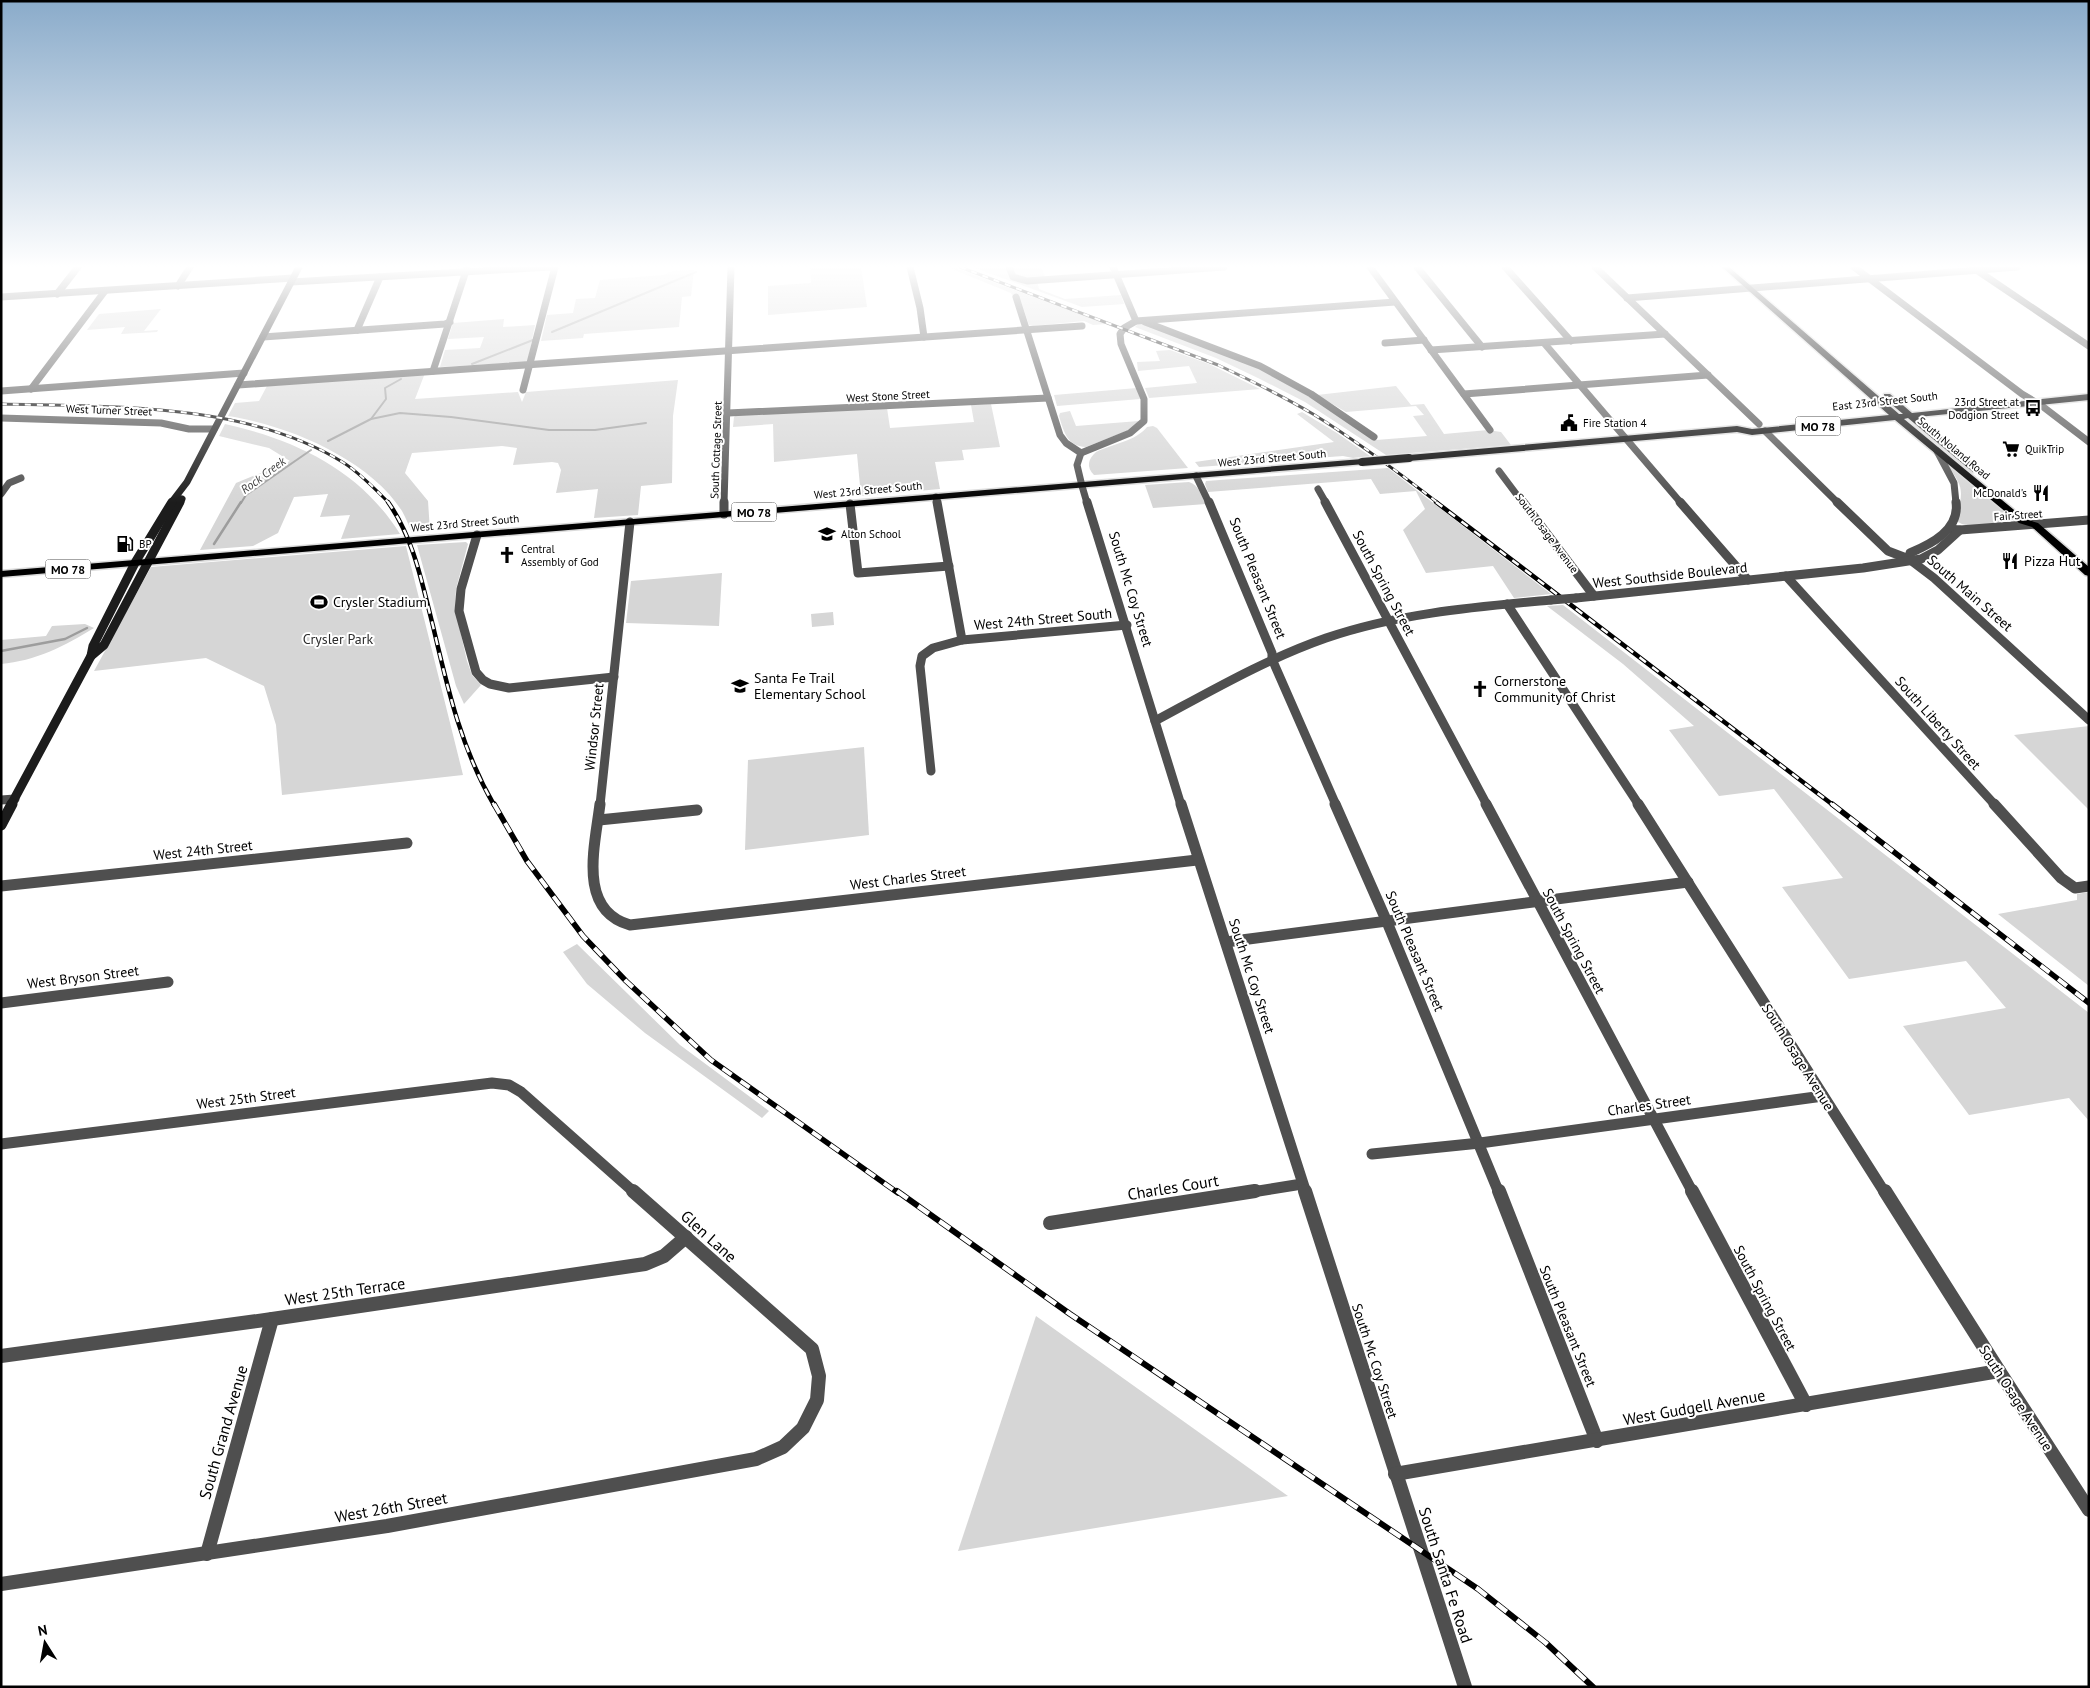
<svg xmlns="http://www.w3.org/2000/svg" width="2090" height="1688" font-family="'PT Sans',sans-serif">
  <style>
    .green { fill: #d6d6d6 }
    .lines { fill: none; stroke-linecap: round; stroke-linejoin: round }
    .stream-far1 { stroke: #9d9d9d; stroke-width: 2 }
    .stream { stroke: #9d9d9d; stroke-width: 2.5 }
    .primary-casing { stroke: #dbdbdb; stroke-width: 3 }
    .minor-far3 { stroke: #4f4f4f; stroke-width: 7 }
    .minor-far2 { stroke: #4f4f4f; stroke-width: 9 }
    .minor-far1 { stroke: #4f4f4f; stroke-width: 11 }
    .minor { stroke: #4f4f4f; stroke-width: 14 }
    .tertiary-far3 { stroke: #4f4f4f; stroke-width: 7 }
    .tertiary-far2 { stroke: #4f4f4f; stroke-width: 9 }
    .tertiary-far1 { stroke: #4f4f4f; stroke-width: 11 }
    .tertiary { stroke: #4f4f4f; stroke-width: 14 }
    .secondary-far2 { stroke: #1c1c1c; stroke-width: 7 }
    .secondary-far1 { stroke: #1c1c1c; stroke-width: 9 }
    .secondary { stroke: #1c1c1c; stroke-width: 11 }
    .primary { fill: #000; fill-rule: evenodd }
    .rail-far3-casing { stroke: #000; stroke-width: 3 }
    .rail-far2-casing { stroke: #000; stroke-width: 4.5 }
    .rail-far1-casing { stroke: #000; stroke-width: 5.5 }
    .rail-casing { stroke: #000; stroke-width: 6 }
    .rail-far3 { stroke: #fff; stroke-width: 2; stroke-dasharray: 6; stroke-linecap: butt }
    .rail-far2 { stroke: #fff; stroke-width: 2.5; stroke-dasharray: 8; stroke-linecap: butt }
    .rail-far1 { stroke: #fff; stroke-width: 4; stroke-dasharray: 11; stroke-linecap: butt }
    .rail { stroke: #fff; stroke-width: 4.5; stroke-dasharray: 13; stroke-linecap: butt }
    .primary-bridge-casing { stroke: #dbdbdb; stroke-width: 10; stroke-linecap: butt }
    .minor-bridge { stroke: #4f4f4f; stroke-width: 9 }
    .primary-bridge { stroke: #000; stroke-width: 8 }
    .labels { text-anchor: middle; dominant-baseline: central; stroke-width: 4; stroke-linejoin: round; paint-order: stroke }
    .far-street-label { font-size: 11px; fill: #000; stroke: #fff }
    .far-poi-label { font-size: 11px; fill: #000; stroke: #fff; text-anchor: start }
    .shield { fill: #fff; stroke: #4c4c4c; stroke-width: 1 }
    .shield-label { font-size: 12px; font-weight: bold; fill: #000 }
    .far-water-label { font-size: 12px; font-style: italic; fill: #3e3e3e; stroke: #fff }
    .poi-label { font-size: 14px; fill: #000; stroke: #fff; text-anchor: start }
    .street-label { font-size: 14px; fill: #000; stroke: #fff }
    .park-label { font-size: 14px; fill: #2d2d2d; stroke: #fff }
    .near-street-label { font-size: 16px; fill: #000; stroke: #fff }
  </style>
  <rect width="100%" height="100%" fill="#fff"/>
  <g class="green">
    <path d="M810,267H861L867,307L768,315V286L811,283Z"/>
    <path d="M947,267H953L1106,324L1093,325L1084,321L1033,326L1029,325L1021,301L1013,297L1011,293Z"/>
    <path d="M972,267H1006L1010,277L1037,281L1039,289L1065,299L1121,295L1124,304L1082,307Z"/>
    <path d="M1010,267H1041L1045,277L1026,278L1015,275Z"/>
    <path d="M694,270L691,296L682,297L679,327L584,334L583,338L541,341L547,315L573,313L576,299L595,298L600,280L663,275L673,271Z"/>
    <path d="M161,309L144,331L158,330L157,332L121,334L125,327L87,330L99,314Z"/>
    <path d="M504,319L503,327L535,325L528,360L525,362L440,367L445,350L480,348L484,337L448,339L453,323Z"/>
    <path d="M1139,323H1144L1262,370L1329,408L1376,440L1427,436L1413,416L1424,415L1416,406L1346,412L1317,395L1396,386L1411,405L1424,404L1444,434L1488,430L1501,432L1511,445L1386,455L1305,402L1260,379L1216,358L1135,327Z"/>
    <path d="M1170,350L1209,364L1260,389L1149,398L1145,388L1197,383L1189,366L1138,371L1137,362L1160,361L1156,351Z"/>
    <path d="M425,373L415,399L518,392L522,402L526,392L678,380L673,416L672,483L641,486L638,515L594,518L598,489L556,493L561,470L558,463L552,462L513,465L517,448L502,446L412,453L405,473L428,501L430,531L412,533C409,526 406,518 402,511C369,459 288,425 228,416L235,403L259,401L267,386Z"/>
    <path d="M1137,388L1140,399L1057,406L1054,395Z"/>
    <path d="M991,404L1000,447L962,450L964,460L935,462L940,489L861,496L857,454L774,462L773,424L733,427L734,417L736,415L887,408L890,428L974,422L971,405Z"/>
    <path d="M1070,411L1076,426L1139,421L1129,430L1086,447C1067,446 1064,432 1059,416L1060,413Z"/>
    <path d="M1302,412L1337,433L1370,456L1353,458L1343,456L1199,467L1195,462L1334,442L1297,414Z"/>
    <path d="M225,424C296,440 360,470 400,534L341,539L350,515L320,517L328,494L294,497L278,533L253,546L200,550L236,483L290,461L269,448L219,436Z"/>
    <path d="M1153,426L1157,428L1188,468L1094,475C1086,467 1088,459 1096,452C1112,444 1136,441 1147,427Z"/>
    <path d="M1946,464H1949L2013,519L2010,521C1997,523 1966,530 1957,521C1961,492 1967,490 1946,464Z"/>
    <path d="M1388,468L1551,594L1514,598L1493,566L1426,573L1403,530L1425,509L1416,491L1380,494L1371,479L1208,492L1205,484L1206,481Z"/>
    <path d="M1189,482C1199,485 1201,495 1206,504L1153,508L1145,485Z"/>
    <path d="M466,542L468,544L456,589L455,608L467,661L472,675L481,685L464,704L456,686L417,545Z"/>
    <path d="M406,546L463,775L282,795L276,725L264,686L206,658L94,671L151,567Z"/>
    <path d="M722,573L719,626L626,623L631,581Z"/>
    <path d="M1563,605L2089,1013V1121L2069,1098L1969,1115L1903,1026L2006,1008L1966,961L1849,979L1782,887L1843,878L1774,789L1719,796L1669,730L1694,726L1623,664L1547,606Z"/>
    <path d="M833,612L834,625L812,627L811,614Z"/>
    <path d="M85,624L94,628C65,646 35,661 1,664V640L46,636L52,626Z"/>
    <path d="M2089,726V810L2014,735Z"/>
    <path d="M864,747L869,835L745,850L748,760Z"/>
    <path d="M2089,892V986L1998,914L2077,900V894Z"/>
    <path d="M577,944L680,1045L769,1111L762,1118L645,1033L587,984L563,952Z"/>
    <path d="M1036,1316L1288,1496L958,1551Z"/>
  </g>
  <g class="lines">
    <g class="stream-far1">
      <path d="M552,332L696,272"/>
      <path d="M472,364L533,340"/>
      <path d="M371,419L386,399L385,388L401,379"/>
      <path d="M328,441L371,419L400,413L451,417L549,430H595L646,423"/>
      <path d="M241,503L246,495L311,450"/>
    </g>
    <g class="stream">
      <path d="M214,544L241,502"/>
      <path d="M1,651L65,639L87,628"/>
    </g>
    <g class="primary-casing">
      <g id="primary">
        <path d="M1722,267H1729L1899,414H1903L1884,398V394H1890L1912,413L2089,394V400L1918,417L1976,467V471L1973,472L1908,418L1904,419L2025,519L2038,523L2089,567V576L2085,575L2032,527L2019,523L1895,420L1752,435L1737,432L1409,461L1404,458L1409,455L1737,426L1752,429L1889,415Z"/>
        <path d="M1362,459L1367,462L1365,464L1,577V571Z"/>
      </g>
    </g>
    <g class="minor-far3">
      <path d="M910,267L920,308L924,337"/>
      <path d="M1009,267L1013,277L1027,281L1224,267"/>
      <path d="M1113,267L1136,321"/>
      <path d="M1370,267L1490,430"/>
      <path d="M1417,267L1482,347"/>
      <path d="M1505,267L1571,341"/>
      <path d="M1595,267L1759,424"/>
      <path d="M1854,267L2022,394L2042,406L2089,442"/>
      <path d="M1975,269L2089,346"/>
      <path d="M291,282L550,267"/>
      <path d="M178,286L190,267"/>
      <path d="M57,294L78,267"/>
      <path d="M1,297L293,278"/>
      <path d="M1016,297L1060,435L1066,443L1081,453"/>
      <path d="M1627,298L2017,267"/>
      <path d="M1145,322L1260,366L1311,394L1374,437"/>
      <path d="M357,330L380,277"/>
      <path d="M263,337L445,324L450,322"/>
      <path d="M1385,343L1424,340"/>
      <path d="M1544,343L1681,503"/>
      <path d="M1431,350L1665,334"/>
      <path d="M433,371L467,268"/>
      <path d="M238,385L1082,326"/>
      <path d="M31,389L105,291"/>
      <path d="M523,390L555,267"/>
      <path d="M1,391L244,373"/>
      <path d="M1464,394L1708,375"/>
      <path d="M728,413L1048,398"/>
      <path d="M1,418L161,423L189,429H214"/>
      <path d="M1765,431L1838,503"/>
      <path d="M1937,451L1954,483L1956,503"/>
      <path d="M1499,471L1523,503"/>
      <path d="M1196,476L1209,503"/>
      <path d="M1082,486L1077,465L1081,453L1130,433L1144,421V399L1121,344L1120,334L1124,328L1136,321L1395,302"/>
      <path d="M1318,489L1326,503"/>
      <path d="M1,494L9,483L21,478"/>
      <path d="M936,497L937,503"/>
      <path d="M724,503L731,267"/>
    </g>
    <g class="minor-far2">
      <path d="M937,502L962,640"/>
      <path d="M1209,502L1272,653V659L1336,805"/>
      <path d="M1325,502L1487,805"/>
      <path d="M1523,502L1594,596"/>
      <path d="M1680,502L1748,580"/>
      <path d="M1837,502L1888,551L1909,559L1934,578L2089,720"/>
      <path d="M850,504L858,573L949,566"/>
      <path d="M724,514V502"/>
      <path d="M1949,529L1960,530L2089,520"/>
      <path d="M477,535L461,589L459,611L476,672L483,680L490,684L509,688L614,677"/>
      <path d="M1909,559L1910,553C1931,544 1960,530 1956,502"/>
      <path d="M1786,576L1995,805"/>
      <path d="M1576,598L1863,568L1921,559L1938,550L1960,530"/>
      <path d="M1507,604L1639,805"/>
      <path d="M1155,721C1211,691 1266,659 1326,638C1399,613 1475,607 1551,600"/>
      <path d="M931,771L920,666L922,656L933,648L962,640L1127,625"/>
      <path d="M1,800L15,799"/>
      <path d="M600,805L630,522"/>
    </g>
    <g class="minor-far1">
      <path d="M600,804C595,846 577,910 630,925L1197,860"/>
      <path d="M1335,804L1387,922L1499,1193"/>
      <path d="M1486,804L1693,1193"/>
      <path d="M1638,804L1885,1193"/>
      <path d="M1994,804L2061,878L2075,888L2089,886"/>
      <path d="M599,820L697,810"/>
      <path d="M1,886L407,843"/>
      <path d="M1226,942L1688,882"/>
      <path d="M1,1003L168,982"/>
      <path d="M1,1144L492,1083L509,1085L521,1092L635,1193"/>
      <path d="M1372,1154L1480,1143L1823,1096"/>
      <path d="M1246,1193L1302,1184"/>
    </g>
    <g class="minor">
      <path d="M1499,1191L1597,1441"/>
      <path d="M1692,1191L1806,1405"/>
      <path d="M1885,1191L1999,1371"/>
      <path d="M1050,1223L1255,1191"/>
      <path d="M1,1356L272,1319L645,1264L664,1256L686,1237"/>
      <path d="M207,1554L272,1319"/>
      <path d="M1,1584L387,1526L756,1459L783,1447L803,1428L817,1400L819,1376L812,1349L633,1191"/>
    </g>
    <path class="tertiary-far3" d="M1082,486L1087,503"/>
    <path class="tertiary-far2" d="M1087,502L1181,805"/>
    <path class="tertiary-far1" d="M1181,804L1306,1193"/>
    <g class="tertiary">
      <path d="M1305,1191L1465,1687"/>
      <path d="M1395,1474L1999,1371L2089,1510"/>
    </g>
    <g class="secondary-far2">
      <path d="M171,503L187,482L299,267"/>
      <path d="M180,503L182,499"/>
    </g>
    <g class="secondary-far1">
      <path d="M91,656L104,645L180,502"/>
      <path d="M11,805L91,656L93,646L136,561L172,502"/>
    </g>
    <path class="secondary" d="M1,825L12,804"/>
    <use href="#primary" class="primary"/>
    <g class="rail-far3-casing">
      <g id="rail-far3">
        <path d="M960,267L1218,365C1250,380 1282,396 1313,414C1357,441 1398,472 1438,503"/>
        <path d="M1,404C112,407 247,402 344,463C361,474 375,489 389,503"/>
      </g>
    </g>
    <g class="rail-far2-casing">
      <g id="rail-far2">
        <path d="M388,502C414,539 422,583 433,626C448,690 461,748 494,805"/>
        <path d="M1436,502L1833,805"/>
      </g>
    </g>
    <g class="rail-far1-casing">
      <g id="rail-far1">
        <path d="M494,804L527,861L583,936L626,981L711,1060L898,1193"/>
        <path d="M1832,804L2089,1003"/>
      </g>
    </g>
    <g class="rail-casing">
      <path id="rail" d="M897,1191L1070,1314L1478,1589L1546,1643L1593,1687"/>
    </g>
    <use href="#rail-far3" class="rail-far3"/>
    <use href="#rail-far2" class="rail-far2"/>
    <use href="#rail-far1" class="rail-far1"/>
    <use href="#rail" class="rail"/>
    <g class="primary-bridge-casing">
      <path id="primary-bridge" d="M1362,462L1409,458"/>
    </g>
    <path class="minor-bridge" d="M1551,600L1576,598"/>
    <use href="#primary-bridge" class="primary-bridge"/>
  </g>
  <linearGradient id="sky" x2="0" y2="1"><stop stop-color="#8aabca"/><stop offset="0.53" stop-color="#fff"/><stop offset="1" stop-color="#fff" stop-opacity="0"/></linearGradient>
  <rect width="2090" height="503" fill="url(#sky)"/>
  <defs>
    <g id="bus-bare" transform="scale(1.35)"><path d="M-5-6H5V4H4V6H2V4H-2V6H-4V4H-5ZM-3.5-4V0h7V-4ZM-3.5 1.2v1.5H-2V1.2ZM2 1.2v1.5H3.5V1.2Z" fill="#000" stroke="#fff" stroke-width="2.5" paint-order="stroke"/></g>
    <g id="civic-bare" transform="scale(1.35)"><path d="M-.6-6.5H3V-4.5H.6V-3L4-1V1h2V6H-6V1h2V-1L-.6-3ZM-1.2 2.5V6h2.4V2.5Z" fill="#000" stroke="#fff" stroke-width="2.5" paint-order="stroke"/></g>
    <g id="supermarket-bare" transform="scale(1.35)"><path d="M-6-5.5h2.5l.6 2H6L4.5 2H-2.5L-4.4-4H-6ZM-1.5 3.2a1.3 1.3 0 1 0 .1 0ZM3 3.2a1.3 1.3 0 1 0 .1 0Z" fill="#000" stroke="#fff" stroke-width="2.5" paint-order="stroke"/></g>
    <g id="restaurant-bare" transform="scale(1.35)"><path d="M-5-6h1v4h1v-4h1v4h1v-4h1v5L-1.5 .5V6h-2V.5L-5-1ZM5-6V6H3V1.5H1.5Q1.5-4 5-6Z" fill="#000" stroke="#fff" stroke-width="2.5" paint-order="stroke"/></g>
    <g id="school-bare" transform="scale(1.35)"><path d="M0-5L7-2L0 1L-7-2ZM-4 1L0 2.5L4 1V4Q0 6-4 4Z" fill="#000" stroke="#fff" stroke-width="2.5" paint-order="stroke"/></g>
    <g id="fuel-bare" transform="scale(1.35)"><path d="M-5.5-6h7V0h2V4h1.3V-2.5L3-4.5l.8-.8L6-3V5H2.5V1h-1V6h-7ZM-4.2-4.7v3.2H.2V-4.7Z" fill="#000" stroke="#fff" stroke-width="2.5" paint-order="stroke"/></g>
    <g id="church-bare" transform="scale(1.35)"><path d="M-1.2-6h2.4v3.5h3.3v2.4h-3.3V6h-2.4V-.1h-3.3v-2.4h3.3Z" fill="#000" stroke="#fff" stroke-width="2.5" paint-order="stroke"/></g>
    <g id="stadium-bare" transform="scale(1.35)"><path d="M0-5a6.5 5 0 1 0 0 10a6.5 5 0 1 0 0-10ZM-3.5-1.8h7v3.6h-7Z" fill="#000" stroke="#fff" stroke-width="2.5" paint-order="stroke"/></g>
  </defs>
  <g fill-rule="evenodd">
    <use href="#bus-bare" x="2033" y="408"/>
    <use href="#civic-bare" x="1569" y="423"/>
    <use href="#supermarket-bare" x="2011" y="449"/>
    <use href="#restaurant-bare" x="2041" y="493"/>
    <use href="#school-bare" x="827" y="534"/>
    <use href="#fuel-bare" x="125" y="544"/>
    <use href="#church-bare" x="507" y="555"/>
    <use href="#restaurant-bare" x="2010" y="561"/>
    <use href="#stadium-bare" x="319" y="602"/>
    <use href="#school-bare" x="740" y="686"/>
    <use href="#church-bare" x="1480" y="689"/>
  </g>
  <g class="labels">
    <g class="far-street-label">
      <text transform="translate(888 396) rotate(-3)">West Stone Street</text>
      <text transform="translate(1885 401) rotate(-6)">East 23rd Street South</text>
      <text transform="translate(109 410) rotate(2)">West Turner Street</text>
      <text transform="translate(1954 448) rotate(40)">South Noland Road</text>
      <text transform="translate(716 450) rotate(-88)">South Cottage Street</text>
      <text transform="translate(1272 458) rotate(-5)">West 23rd Street South</text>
      <text transform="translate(868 490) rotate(-5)">West 23rd Street South</text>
      <text transform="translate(2018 515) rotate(-4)">Fair Street</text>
      <text transform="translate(465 523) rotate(-5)">West 23rd Street South</text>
      <text transform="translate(1547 533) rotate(53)">South Osage Avenue</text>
    </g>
    <g class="far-poi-label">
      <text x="2019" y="402" text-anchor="end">23rd Street at<tspan x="2019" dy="13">Dodgion Street</tspan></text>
      <text x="1583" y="423">Fire Station 4</text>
      <text x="2025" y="449">QuikTrip</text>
      <text x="2027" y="493" text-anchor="end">McDonald's</text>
      <text x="841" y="534">Alton School</text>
      <text x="139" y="544">BP</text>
      <text x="521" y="549">Central<tspan x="521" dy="13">Assembly of God</tspan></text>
    </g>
    <g class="shield">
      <rect x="1795.5" y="416.5" width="45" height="19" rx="4"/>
      <rect x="731.5" y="502.5" width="45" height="19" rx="4"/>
      <rect x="45.5" y="559.5" width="45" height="19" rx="4"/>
    </g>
    <g class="shield-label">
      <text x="1818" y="426">MO 78</text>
      <text x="754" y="512">MO 78</text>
      <text x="68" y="569">MO 78</text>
    </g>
    <g class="far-water-label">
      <text transform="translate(263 475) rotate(-37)">Rock Creek</text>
    </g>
    <g class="poi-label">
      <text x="2024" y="561">Pizza Hut</text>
      <text x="333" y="602">Crysler Stadium</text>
      <text x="754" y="678">Santa Fe Trail<tspan x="754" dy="16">Elementary School</tspan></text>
      <text x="1494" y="681">Cornerstone<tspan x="1494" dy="16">Community of Christ</tspan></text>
    </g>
    <g class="street-label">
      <text transform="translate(1670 575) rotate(-6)">West Southside Boulevard</text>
      <text transform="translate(1258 578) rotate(68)">South Pleasant Street</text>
      <text transform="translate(1384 583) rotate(62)">South Spring Street</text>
      <text transform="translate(1131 589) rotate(73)">South Mc Coy Street</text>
      <text transform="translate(1970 593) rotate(41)">South Main Street</text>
      <text transform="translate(1043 619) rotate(-5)">West 24th Street South</text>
      <text transform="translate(1938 723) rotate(48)">South Liberty Street</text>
      <text transform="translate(594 727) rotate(-84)">Windsor Street</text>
      <text transform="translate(203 850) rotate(-6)">West 24th Street</text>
      <text transform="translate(908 878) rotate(-7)">West Charles Street</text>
      <text transform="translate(1574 941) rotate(62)">South Spring Street</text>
      <text transform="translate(1415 951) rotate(67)">South Pleasant Street</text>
      <text transform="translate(1252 976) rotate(72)">South Mc Coy Street</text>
      <text transform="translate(83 977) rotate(-7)">West Bryson Street</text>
      <text transform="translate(1798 1057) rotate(58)">South Osage Avenue</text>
      <text transform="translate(246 1098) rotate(-7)">West 25th Street</text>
      <text transform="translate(1649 1105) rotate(-8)">Charles Street</text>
      <text transform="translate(1765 1298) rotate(62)">South Spring Street</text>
      <text transform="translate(1568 1326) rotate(68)">South Pleasant Street</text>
      <text transform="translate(1375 1361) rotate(72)">South Mc Coy Street</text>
      <text transform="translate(2016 1398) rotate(57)">South Osage Avenue</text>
    </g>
    <g class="park-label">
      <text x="338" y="639">Crysler Park</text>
    </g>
    <g class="near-street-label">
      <text transform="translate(1173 1187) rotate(-9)">Charles Court</text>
      <text transform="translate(709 1236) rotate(42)">Glen Lane</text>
      <text transform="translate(345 1291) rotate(-8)">West 25th Terrace</text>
      <text transform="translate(1694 1407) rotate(-10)">West Gudgell Avenue</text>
      <text transform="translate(223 1432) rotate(-74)">South Grand Avenue</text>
      <text transform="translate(391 1507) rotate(-10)">West 26th Street</text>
      <text transform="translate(1446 1575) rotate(72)">South Santa Fe Road</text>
    </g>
  </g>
  <rect width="2090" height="1688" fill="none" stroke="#000000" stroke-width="5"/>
  <g transform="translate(45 1643) rotate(349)" stroke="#ffffff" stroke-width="4" paint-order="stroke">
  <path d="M0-4L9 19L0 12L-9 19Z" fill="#000000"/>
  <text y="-8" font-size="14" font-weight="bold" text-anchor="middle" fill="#000000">N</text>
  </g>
</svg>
